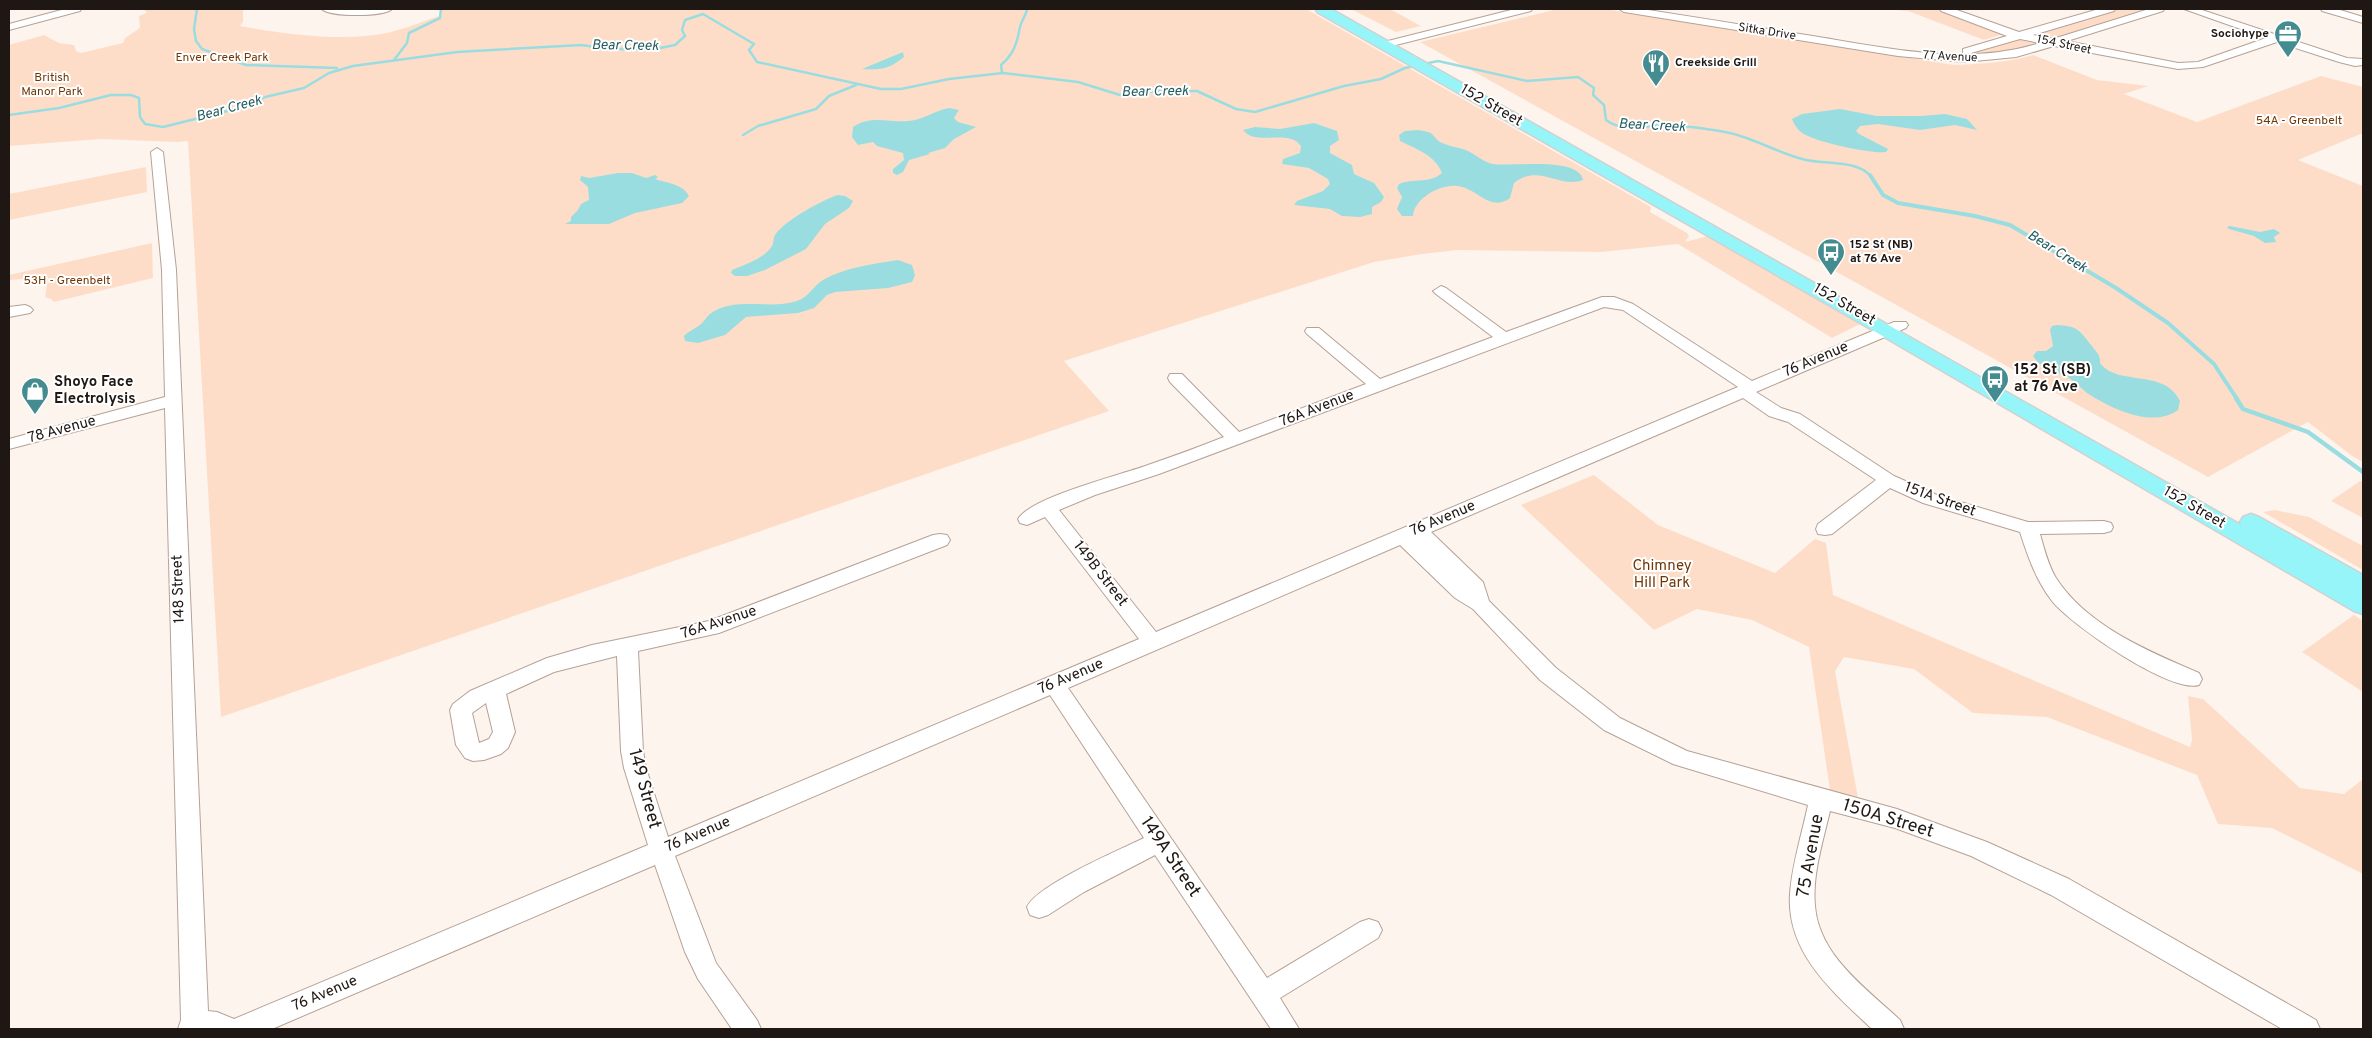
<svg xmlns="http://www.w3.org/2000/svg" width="2372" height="1038" font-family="Overpass,sans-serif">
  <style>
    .green { fill: #feddc8 }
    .water { fill: #99dde0 }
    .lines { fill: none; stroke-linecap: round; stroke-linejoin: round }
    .stream-far2 { stroke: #99dde0; stroke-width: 2.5 }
    .stream-far1 { stroke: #99dde0; stroke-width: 4 }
    .stream { stroke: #99dde0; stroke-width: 4.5 }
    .minor-casing { stroke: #b6a195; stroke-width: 2 }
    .major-casing { stroke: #d2d1d0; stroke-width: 3 }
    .minor { fill: #fff; fill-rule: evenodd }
    .major { fill: #96f5f8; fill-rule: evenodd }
    .labels { text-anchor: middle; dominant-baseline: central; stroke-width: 4; stroke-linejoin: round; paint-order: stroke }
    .far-street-label { font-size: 12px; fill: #1f1713; stroke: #fff }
    .far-poi-label { font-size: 12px; font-weight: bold; fill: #1f1713; stroke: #fff; text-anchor: start }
    .far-park-label { font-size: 12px; fill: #703604; stroke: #fff }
    .far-water-label { font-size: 14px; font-style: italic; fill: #235c5f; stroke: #fff }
    .street-label { font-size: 15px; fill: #1f1713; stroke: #fff }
    .poi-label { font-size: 15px; font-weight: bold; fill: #1f1713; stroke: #fff; text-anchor: start }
    .park-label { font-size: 15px; fill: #703604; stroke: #fff }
    .near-street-label { font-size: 18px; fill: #1f1713; stroke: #fff }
  </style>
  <rect width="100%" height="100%" fill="#fdf4ee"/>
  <g class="green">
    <path d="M144,9H243V22L240,26C285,34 343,42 387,33C405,29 424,21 442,15L440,9H1306L1651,207L1650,212L1687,233L1689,236L1685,242L1708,236L1860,324L1832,338L1678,244L1601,252L1457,250L1422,254L1374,262L1064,361L1109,411L221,717L188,141L176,142L101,139L9,146V45L44,35L59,43L74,45L76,51L81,53L123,43L125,38L140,28L139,16L147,13Z"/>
    <path d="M1351,9H1390L1421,26L1396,32Z"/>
    <path d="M1558,9H1605L1954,65C1983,64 2010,62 2033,55L2097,80L2148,86L2124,94L2197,122L2321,76L2363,87V133L2298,160L2363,186V462L2352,456L2308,422L2208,477L1420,42Z"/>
    <path d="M1882,9H1936L2003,34L1984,40L1908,11Z"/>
    <path d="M2116,9H2152L2053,40L2037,34Z"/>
    <path d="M2016,39L2040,44L2012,53L1952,55L1979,51Z"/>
    <path d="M146,167L147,192L9,220V194Z"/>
    <path d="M152,243L153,278L54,302L51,299L45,297L48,277L9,280V275Z"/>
    <path d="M1594,475L1658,525L1775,573L1815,539L1826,543L1833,595L2190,747L2192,740L2188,696L2203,699L2300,788L2344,794L2363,779V874L2272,828L2218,824L2197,775L2047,717L1973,713L1914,669L1844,657L1835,671L1858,798L1830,790L1809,647L1752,620L1697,609L1654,630L1521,505Z"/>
    <path d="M2360,481L2363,482V518L2331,501Z"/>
    <path d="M2275,510L2309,517L2363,546V570L2263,512Z"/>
    <path d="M2354,615L2363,621V692L2302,652Z"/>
  </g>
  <g class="water">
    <path d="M903,52L904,57C889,69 882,70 862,69Z"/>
    <path d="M949,108L959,110L954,118L958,122L976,127L954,139L945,148L928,153L930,154L909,160L903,172L897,175L893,173V169L904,160L903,153L877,146L873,142L858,145L852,137L853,127C873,113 894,125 915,120C927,117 937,110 949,108Z"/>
    <path d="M1840,109L1877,116H1921L1945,114L1967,119L1977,130L1955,125L1920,130L1878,124L1860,126L1856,131L1859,134L1888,149L1886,152C1871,154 1822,143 1808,136C1800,133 1795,127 1792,119L1802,114Z"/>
    <path d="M1314,123L1337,131L1339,140L1330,146V153L1352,165L1354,174L1374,183L1384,197L1381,202L1372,207V214L1360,217L1342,216L1330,209L1294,205L1297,201L1323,191L1330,184L1328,179L1309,168L1282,164L1283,159L1300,153L1301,146C1288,128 1256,147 1243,130L1255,127L1280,129Z"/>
    <path d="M1418,130C1436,133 1429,133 1440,142C1448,146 1457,147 1466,150C1475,154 1483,162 1493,164C1511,167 1579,156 1583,180C1558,189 1540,163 1514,183L1510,198C1490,213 1476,187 1457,186C1440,184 1414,199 1413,216H1402L1397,209L1402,197L1397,188L1399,184C1413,178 1430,184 1442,173C1435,155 1416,149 1400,141L1399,135L1405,131Z"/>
    <path d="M618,173H632L646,178L655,175L658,177L655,179C667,183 683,184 689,196L682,203L635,213L609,224H565L571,221V217L578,210L581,204L589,200L588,187L580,180L581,176L589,178Z"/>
    <path d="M838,195L845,196L853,201L849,208L825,224L806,249L765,270L747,276H735L731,273L732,270C744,265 765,258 772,246C774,243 773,238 775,235C784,221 822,200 838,195Z"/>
    <path d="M2230,226L2260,232L2274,229L2280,233L2274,237L2276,242L2265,243L2254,236L2229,229L2227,227Z"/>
    <path d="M898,260L912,265L915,275L912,282L888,288L835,292L827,295L814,308L798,313L746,317L725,335L698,343L685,341L684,336C689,331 694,329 700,325C704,322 706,317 710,314C734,296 770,310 797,301C809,297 813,286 823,280C846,267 873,264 898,260Z"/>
    <path d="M2057,325C2078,326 2079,330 2092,346C2096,352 2101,355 2100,363C2118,387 2165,368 2180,401L2178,410C2152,429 2110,408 2087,393C2081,388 2075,382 2069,378C2057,371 2041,369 2033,356L2037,351H2046L2053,346L2050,330L2052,326Z"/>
  </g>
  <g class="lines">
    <g class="stream-far2">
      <path d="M197,9L194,29L196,41L202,49L246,65L337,68"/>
      <path d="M394,60L407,43L409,33L440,18L441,9"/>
      <path d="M1002,73L1001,65C1014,54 1017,43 1020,27C1021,21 1026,16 1027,9"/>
      <path d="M9,115L59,108L111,95H131L139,98L140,117L145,124L163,127L247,106L265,97L304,88L329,73L353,66L457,52L581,45L611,49H655L675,45L685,36L682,30L685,20L703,14L754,44L749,50L757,62L881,89H901L949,79L1003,73L1078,82L1120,95L1157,91H1197L1236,109L1255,112L1344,86L1381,79L1405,68L1438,61L1527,81L1578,77L1594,88L1593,95L1604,105L1606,120C1626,135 1650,123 1673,125C1691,127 1712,129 1730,133C1756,139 1780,154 1806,160C1824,164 1860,160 1871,177"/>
      <path d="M743,135L758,126L816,109L829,96L856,85"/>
    </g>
    <path class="stream-far1" d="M1870,175L1883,195L1898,203L1975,216L2010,225L2116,288L2168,323L2214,364L2237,399"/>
    <path class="stream" d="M2236,398L2243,409L2308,432L2363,472"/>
    <g class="minor-casing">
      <g id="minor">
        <path d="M65,9H81L80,11L9,30V24Z"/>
        <path d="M322,9H392C384,17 329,17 322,9Z"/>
        <path d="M1515,9H1532L1531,11L1384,48L1378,45L1380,43Z"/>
        <path d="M1619,9H1642C1701,18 1760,28 1819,37C1892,49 1967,66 2040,43L2020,39L1971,53H1963V49L2007,36L1941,11L1940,9H1954L2019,32L2099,9H2115L2114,11L2033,35L2053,39L2149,9H2164L2163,11L2067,41L2178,63L2198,62L2266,38L2184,9H2199L2347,58L2363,59V65L2355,66L2339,62L2277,42L2203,67L2178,69L2054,46L2016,57L1964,62L1898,56L1624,12Z"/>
        <path d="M2321,9H2337L2363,17V23L2322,11Z"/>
        <path d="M157,148L163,152L176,270L208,1011L217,1012L234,1019L648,845L624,768L621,751L617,656L554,672L506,694L515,732L508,748L501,754L484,760L473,761L465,758L456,745L450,710L453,704L470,691L547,658L592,645L709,621L933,535L940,534L947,535L950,540L947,545L719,633L638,651L643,751L646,768L668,837L1139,639L1045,517L1027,525L1020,523L1018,519C1031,497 1121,475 1148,465C1174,456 1199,447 1224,437L1170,382L1168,378L1170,374H1182L1239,432L1366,384L1307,334L1305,331L1307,328H1319L1380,379L1493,337L1436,294L1433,291L1441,286L1446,288L1506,332L1602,297H1614L1633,304L1752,381L1894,322H1906L1908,325L1906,328L1756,392L1781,408L1800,414L1894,476L1937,495L2028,522L2104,521L2111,523L2113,527L2111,531L2104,533L2040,534C2044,548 2048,565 2056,578C2087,626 2148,651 2199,673L2202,679L2199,685C2171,694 2071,625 2052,601C2036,580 2028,557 2020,532L1923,503L1890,488L1832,534L1825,535L1818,534L1816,529L1818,524L1876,480L1788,422L1769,416L1743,398L1431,532L1483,582L1489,601L1556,668L1620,718L1687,751L1897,809L1987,842L2069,879L2316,1020L2320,1029H2282L2051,895L1971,856L1895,828L1830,811C1823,841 1812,875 1815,906C1819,956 1866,988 1900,1020L1904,1029H1872C1834,993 1786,953 1790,894C1792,864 1802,834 1808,805L1673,764L1604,730L1540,680L1473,609L1455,598L1400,545L1068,688L1267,978L1360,922L1369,919L1378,922L1382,930L1378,938L1280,998L1299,1029H1271L1155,855L1084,892L1048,915L1039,918L1030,915L1027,907C1037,885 1119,850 1144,838L1050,695L675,856L716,963L757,1020L761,1029H732L698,979L685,952L655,865L272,1029H178L181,1020L165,408L9,449V439L165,397L162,270L151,152ZM1604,307L1623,310L1738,387L1156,632L1059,510L1095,495L1159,474ZM486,703L493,732L489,739L479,743L472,713Z"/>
        <path d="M25,305L30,307L33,310L30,313L9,317V307Z"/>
      </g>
    </g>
    <g class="major-casing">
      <path id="major" d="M1316,9H1331L2241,525L2240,522L2243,517L2251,514L2259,517L2363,575V614L2354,611L1862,324L1317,12Z"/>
    </g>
    <use href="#minor" class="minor"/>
    <use href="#major" class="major"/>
  </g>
  <defs>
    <g id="office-pin" transform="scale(1.4375)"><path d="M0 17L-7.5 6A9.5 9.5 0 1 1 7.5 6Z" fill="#448c8f" stroke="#fff"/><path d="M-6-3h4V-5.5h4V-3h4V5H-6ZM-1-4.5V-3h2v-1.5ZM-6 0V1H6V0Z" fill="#fff"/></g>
    <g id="restaurant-pin" transform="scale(1.4375)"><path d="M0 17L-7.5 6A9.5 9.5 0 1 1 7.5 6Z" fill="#448c8f" stroke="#fff"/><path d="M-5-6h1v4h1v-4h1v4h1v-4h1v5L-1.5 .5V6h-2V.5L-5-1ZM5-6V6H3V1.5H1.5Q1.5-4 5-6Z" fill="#fff"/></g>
    <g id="bus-pin" transform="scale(1.4375)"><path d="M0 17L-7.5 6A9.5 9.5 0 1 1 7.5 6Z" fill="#448c8f" stroke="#fff"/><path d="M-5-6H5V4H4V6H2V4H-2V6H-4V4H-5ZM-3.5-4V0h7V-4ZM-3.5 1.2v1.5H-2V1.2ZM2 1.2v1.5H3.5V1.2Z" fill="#fff"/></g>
    <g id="shop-pin" transform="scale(1.4375)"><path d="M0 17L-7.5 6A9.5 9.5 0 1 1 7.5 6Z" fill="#448c8f" stroke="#fff"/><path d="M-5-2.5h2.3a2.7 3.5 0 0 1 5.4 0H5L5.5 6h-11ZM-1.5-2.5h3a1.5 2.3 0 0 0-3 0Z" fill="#fff"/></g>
  </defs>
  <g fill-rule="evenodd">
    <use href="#office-pin" x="2288" y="34"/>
    <use href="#restaurant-pin" x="1656" y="63"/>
    <use href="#bus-pin" x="1831" y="252"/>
    <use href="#bus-pin" x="1995" y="379"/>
    <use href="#shop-pin" x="35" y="391"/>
  </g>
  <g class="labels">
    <g class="far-street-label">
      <text transform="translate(1767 32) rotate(9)">Sitka Drive</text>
      <text transform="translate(2064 45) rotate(12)">154 Street</text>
      <text transform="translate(1950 57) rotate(3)">77 Avenue</text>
    </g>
    <g class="far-poi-label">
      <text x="2269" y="34" text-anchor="end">Sociohype</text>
      <text x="1675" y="63">Creekside Grill</text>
      <text x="1850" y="245">152 St (NB)<tspan x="1850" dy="14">at 76 Ave</tspan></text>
    </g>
    <g class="far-park-label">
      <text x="222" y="58">Enver Creek Park</text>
      <text x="52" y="78">British<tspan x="52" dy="14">Manor Park</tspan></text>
      <text x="2299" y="121">54A - Greenbelt</text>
      <text x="67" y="281">53H - Greenbelt</text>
    </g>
    <g class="far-water-label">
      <text transform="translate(625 46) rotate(1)">Bear Creek</text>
      <text transform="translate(1155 92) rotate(-1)">Bear Creek</text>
      <text transform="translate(229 109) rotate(-15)">Bear Creek</text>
      <text transform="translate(1652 126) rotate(3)">Bear Creek</text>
      <text transform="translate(2057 252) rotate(32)">Bear Creek</text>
    </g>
    <g class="street-label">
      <text transform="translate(1491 106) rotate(30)">152 Street</text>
      <text transform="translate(1844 305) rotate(30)">152 Street</text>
      <text transform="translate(1816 360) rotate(-23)">76 Avenue</text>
      <text transform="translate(1317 409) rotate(-21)">76A Avenue</text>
      <text transform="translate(62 430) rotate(-15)">78 Avenue</text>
      <text transform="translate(1940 500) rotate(20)">151A Street</text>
      <text transform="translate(2194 508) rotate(30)">152 Street</text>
      <text transform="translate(1443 519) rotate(-23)">76 Avenue</text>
      <text transform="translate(1100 574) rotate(52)">149B Street</text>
      <text transform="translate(179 589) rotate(-92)">148 Street</text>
      <text transform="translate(719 623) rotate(-18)">76A Avenue</text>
      <text transform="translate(1071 677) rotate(-23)">76 Avenue</text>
      <text transform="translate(698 835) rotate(-23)">76 Avenue</text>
      <text transform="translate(325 994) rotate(-23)">76 Avenue</text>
    </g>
    <g class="poi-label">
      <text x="2014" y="370">152 St (SB)<tspan x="2014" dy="17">at 76 Ave</tspan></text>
      <text x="54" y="382">Shoyo Face<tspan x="54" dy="17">Electrolysis</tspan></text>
    </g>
    <g class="park-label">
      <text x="1662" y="566">Chimney<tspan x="1662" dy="17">Hill Park</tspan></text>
    </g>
    <g class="near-street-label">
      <text transform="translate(644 789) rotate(75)">149 Street</text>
      <text transform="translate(1888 819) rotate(17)">150A Street</text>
      <text transform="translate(1811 856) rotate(-80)">75 Avenue</text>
      <text transform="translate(1170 857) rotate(56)">149A Street</text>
    </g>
  </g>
  <rect width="2372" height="1038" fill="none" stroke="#1f1713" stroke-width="20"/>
</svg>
